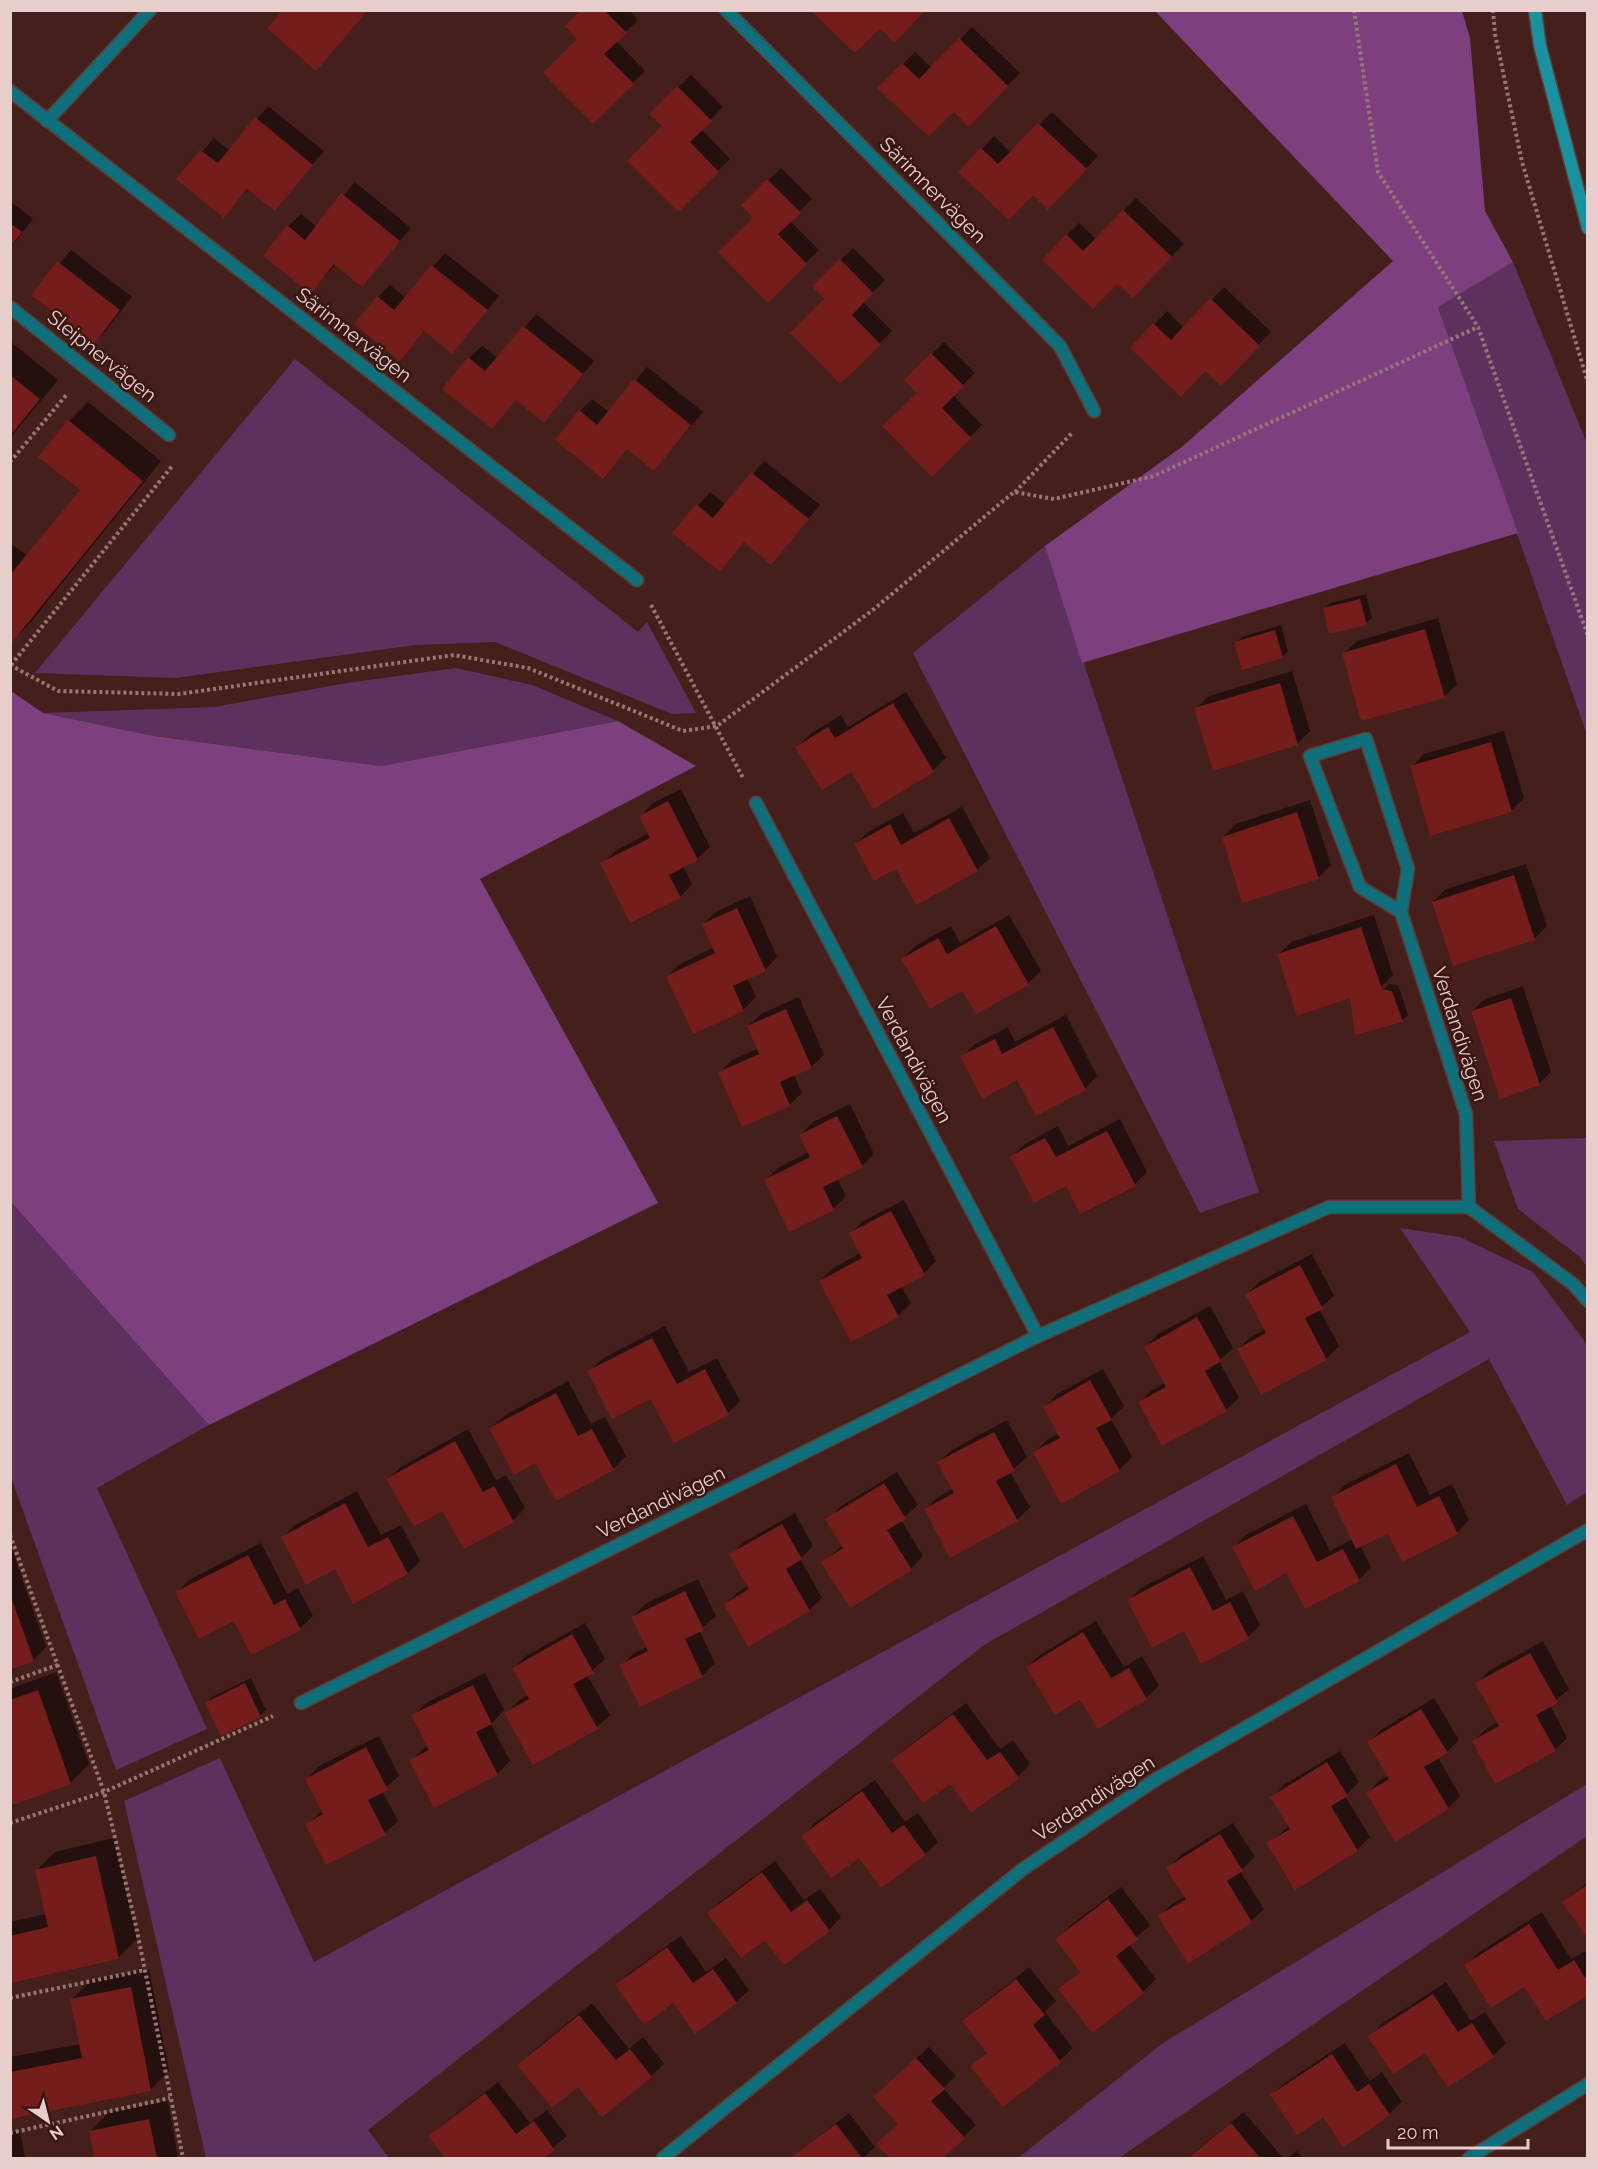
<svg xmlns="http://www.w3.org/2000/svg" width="1598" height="2169" font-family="Raleway,sans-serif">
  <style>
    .green { fill: #5d315d }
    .forest { fill: #7e3f7e }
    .shadow { fill: #0007 }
    .building { fill: #741d1a }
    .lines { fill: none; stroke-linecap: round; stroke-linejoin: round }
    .minor-casing { stroke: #5e3b37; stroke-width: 15 }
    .secondary-casing { stroke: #5e3b37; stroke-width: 15 }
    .path { stroke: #967773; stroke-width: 4; stroke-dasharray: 3 3; stroke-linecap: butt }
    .minor { stroke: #0f6f7a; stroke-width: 12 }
    .secondary { stroke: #19929f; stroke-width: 12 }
    .labels { text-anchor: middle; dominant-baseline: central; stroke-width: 5; stroke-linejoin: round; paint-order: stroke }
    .street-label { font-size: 20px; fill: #e7ceca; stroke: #391512 }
  </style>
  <rect width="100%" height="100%" fill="#441f1b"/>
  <g class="green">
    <path d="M1513,262L1587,444V735L1438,307Z"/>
    <path d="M295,359L638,632L647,622L696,713L672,714L495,642L415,645L176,678L35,673Z"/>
    <path d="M1045,546L1259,1192L1200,1213L913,653Z"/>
    <path d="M456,668L532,685L618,721L381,766L154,736L43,713L214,707L347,683Z"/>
    <path d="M1587,1138H1588L1587,1267L1580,1257L1518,1209L1494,1141Z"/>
    <path d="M11,1202L209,1425L97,1488L207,1729L116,1770L11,1477Z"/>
    <path d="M1400,1228L1460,1237L1533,1272L1583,1339L1588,1348L1587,1492L1567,1505L1489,1359L984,1645L368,2130L389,2158H206L124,1801L220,1758L314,1962L1470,1332Z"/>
    <path d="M1587,1784V1836L1119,2158H1018L1163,2043Z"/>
  </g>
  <g class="forest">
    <path d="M1155,11H1462L1470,38L1485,211L1513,262L1438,307L1518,533L1082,663L1045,546L1183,446L1393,261Z"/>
    <path d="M11,691L43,713L154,736L381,766L618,721L696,766L480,879L658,1203L209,1425L11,1202Z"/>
  </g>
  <g class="shadow">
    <path d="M583,10H629L638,20L616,41L645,71L593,122L579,39Z"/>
    <path d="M972,27L1020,73L969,125L954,110L879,88L915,52L932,68Z"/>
    <path d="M691,75L723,107L701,129L730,159L678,210L664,126L651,114Z"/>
    <path d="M268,106L324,151L275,209L249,188L224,216L178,179L214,138L230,151Z"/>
    <path d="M1052,112L1098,156L1048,207L1033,193L960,172L994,136L1011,153Z"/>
    <path d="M781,168L812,199L790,221L819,250L768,300L755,218L743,205Z"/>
    <path d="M355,182L411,228L362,285L336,264L311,292L288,226L301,214L317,227Z"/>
    <path d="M1136,198L1184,244L1133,296L1118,282L1093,307L1067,235L1079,223L1096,239Z"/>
    <path d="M10,201L33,219L10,248Z"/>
    <path d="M853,248L885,280L863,302L892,331L840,382L826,299L814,286Z"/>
    <path d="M71,250L132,297L106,330L94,342L33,295Z"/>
    <path d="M445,253L499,296L464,339L425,330L400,359L378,297L390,285L406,298Z"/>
    <path d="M1224,287L1271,332L1221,384L1206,370L1132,348L1167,311L1184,328Z"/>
    <path d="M536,314L594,361L544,421L517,399L492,427L469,358L482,346L498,358Z"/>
    <path d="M10,341L58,380L10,438Z"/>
    <path d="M944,342L975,373L953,395L982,425L932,475L919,393L906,380Z"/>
    <path d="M647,367L703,412L654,469L628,448L603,477L580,411L592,399L609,412Z"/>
    <path d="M88,402L161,461L30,623L11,642L10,543L28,556L82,490L40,457L69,421Z"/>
    <path d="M764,461L820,505L771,563L747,536L728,559H731L720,570L674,533L710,492L726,505Z"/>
    <path d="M1366,594L1372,618L1366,623L1324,609L1330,603Z"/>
    <path d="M1438,618L1457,684L1444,697L1344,654L1357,641Z"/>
    <path d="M1281,625L1288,651L1282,657L1236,643L1242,637Z"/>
    <path d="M1292,671L1310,731L1297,744L1196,708L1209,696Z"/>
    <path d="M906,692L946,758L933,770L873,807L851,770L797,747L810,734L841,715L848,727Z"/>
    <path d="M1504,731L1524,798L1511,811L1412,767L1424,754Z"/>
    <path d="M681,789L710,847L697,859L683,866L692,884L680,897L602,864L615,851L649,833L641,816L653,803Z"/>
    <path d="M1310,800L1331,865L1318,878L1223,837L1236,824Z"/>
    <path d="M962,807L990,858L977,870L896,866L856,844L868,832L903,813L914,833Z"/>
    <path d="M1526,864L1547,926L1534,939L1433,902L1446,889Z"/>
    <path d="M750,896L777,957L765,970L747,978L756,997L744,1009L694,1032L667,976L680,964L714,947L703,924L716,912Z"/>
    <path d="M1009,915L1041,971L1028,983L976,1012L963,989L903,959L915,946L951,926L960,943Z"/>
    <path d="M1374,915L1393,975L1375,993L1377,995L1389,984L1398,985L1408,1015L1402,1020L1357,1033L1352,997L1278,955L1291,942Z"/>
    <path d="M1523,986L1551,1072L1539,1084L1472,1011L1485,999Z"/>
    <path d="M799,997L824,1055L811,1067L794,1075L802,1093L789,1105L720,1072L732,1060L758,1049L748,1026L761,1014Z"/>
    <path d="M1066,1015L1097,1076L1085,1089L1018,1078L962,1057L975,1044L1008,1027L1015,1042Z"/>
    <path d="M850,1104L874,1154L862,1166L837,1178L846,1196L833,1209L766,1180L778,1168L809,1152L800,1135L813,1122Z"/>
    <path d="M1120,1119L1147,1172L1135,1184H1067L1012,1156L1025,1144L1058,1126L1068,1146Z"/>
    <path d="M904,1200L936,1261L924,1273L901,1286L911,1303L898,1316L820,1281L833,1268L861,1253L851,1233L863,1221Z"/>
    <path d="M1312,1254L1334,1296L1319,1309L1339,1346L1326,1359L1238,1349L1251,1337L1265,1329L1247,1294L1259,1282Z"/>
    <path d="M1210,1306L1233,1348L1219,1361L1239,1398L1226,1410L1140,1402L1152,1390L1166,1382L1146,1347L1158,1334Z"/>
    <path d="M665,1326L689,1372L717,1358L740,1401L728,1413L651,1397L589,1372L602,1359Z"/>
    <path d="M1103,1369L1124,1406L1111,1419L1132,1457L1119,1470L1035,1452L1047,1440L1059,1433L1045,1407L1057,1394Z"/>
    <path d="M568,1381L591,1424L605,1417L626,1456L613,1469L536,1461L491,1428L504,1416Z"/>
    <path d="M1007,1420L1027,1457L1010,1472L1030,1507L1017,1520L926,1509L938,1497L953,1489L939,1462L952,1450Z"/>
    <path d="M468,1429L496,1480L506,1475L525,1508L513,1521L443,1509L388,1479L401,1467Z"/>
    <path d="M1409,1453L1430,1495L1452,1484L1469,1520L1457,1533L1389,1532L1360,1545L1371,1567L1359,1580L1287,1571L1234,1547L1246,1535L1306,1504L1330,1551L1353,1539L1333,1497L1345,1485Z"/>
    <path d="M897,1472L918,1505L901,1520L923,1556L911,1569L823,1562L843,1545L827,1520L840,1507Z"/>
    <path d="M357,1491L381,1535L401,1525L420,1561L408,1573L335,1567L283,1537L295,1525Z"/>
    <path d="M795,1513L813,1546L800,1559L822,1598L809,1610L726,1604L738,1592L749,1585L731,1555L744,1542Z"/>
    <path d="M261,1543L287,1594L298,1588L313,1616L300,1628L252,1653L235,1619L177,1592L189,1580Z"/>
    <path d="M12,1549L46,1647L34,1660L10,1668Z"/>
    <path d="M1203,1556L1226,1600L1243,1591L1260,1625L1248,1637L1184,1629L1129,1600L1141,1588Z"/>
    <path d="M698,1579L716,1616L699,1630L715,1663L703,1675L640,1705L621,1666L634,1653L647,1647L633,1617L645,1604Z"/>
    <path d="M1096,1621L1124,1667L1142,1656L1159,1686L1146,1698H1081L1027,1667L1040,1655Z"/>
    <path d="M585,1623L605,1659L587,1675L610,1715L597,1727L533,1763L506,1714L518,1701L528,1695L513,1668L526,1656Z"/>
    <path d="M1543,1641L1569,1689L1550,1705L1567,1738L1555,1750L1474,1741L1486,1729L1498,1722L1477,1683L1489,1671Z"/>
    <path d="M56,1672L89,1764L70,1783L10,1804V1689Z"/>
    <path d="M485,1673L504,1710L491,1724L510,1761L497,1774L411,1760L428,1745L413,1716L426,1703Z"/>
    <path d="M251,1678L266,1710L260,1716L207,1703L212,1697Z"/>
    <path d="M1434,1698L1459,1740L1447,1752L1438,1757L1460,1796L1448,1808L1368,1793L1380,1780L1388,1776L1369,1742L1381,1730Z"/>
    <path d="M966,1703L1000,1749L1013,1740L1030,1764L1018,1777L950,1782L893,1760L906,1748Z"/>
    <path d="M379,1736L399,1776L382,1791L398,1821L385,1833L307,1824L323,1810L307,1779L319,1766Z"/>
    <path d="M1340,1751L1359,1782L1345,1796L1370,1837L1357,1850L1296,1888L1268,1844L1289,1826L1272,1798L1284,1785Z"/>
    <path d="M875,1780L905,1822L918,1813L938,1842L925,1854L859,1856L803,1836L815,1823Z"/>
    <path d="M1233,1823L1255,1857L1240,1871L1264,1909L1251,1921L1160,1917L1172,1904L1186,1896L1168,1868L1181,1855Z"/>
    <path d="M114,1838L137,1939L118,1958L10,1982V1922L46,1914L36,1871L55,1852Z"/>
    <path d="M775,1861L804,1900L820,1889L841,1917L829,1930L709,1913L721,1901Z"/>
    <path d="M1588,1882V1937L1563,1902Z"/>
    <path d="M1121,1887L1150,1925L1129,1944L1156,1979L1143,1992L1092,2031L1060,1989L1081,1970L1057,1939L1070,1926Z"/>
    <path d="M1542,1912L1571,1959L1588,1950V1993L1524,1985L1466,1966L1478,1953Z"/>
    <path d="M681,1936L706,1972L726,1958L749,1990L736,2002L673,2001L617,1985L629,1973Z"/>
    <path d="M1029,1967L1056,2001L1045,2012L1073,2048L1060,2060L1003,2105L972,2066L988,2051L964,2021L977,2009Z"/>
    <path d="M149,1969L169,2071L151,2089L10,2118V2057L81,2044L72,1999L91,1980Z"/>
    <path d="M1446,1982L1471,2021L1485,2012L1506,2043L1493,2056L1426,2051L1369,2036L1382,2024Z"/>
    <path d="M592,2003L629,2049L643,2037L664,2064L651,2076L579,2085L519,2065L532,2052Z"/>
    <path d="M1345,2043L1370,2081L1382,2072L1402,2102L1389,2114L1344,2145L1323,2115L1272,2095L1285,2083Z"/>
    <path d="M929,2047L956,2076L943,2088L976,2125L941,2158H892L878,2144L900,2123L888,2084Z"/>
    <path d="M498,2082L530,2123L547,2110L567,2136L541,2158H491L488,2155L484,2158H447L430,2137L443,2124Z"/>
    <path d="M168,2101L178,2158H96L91,2131L109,2112Z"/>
    <path d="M1244,2112L1283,2158H1188L1192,2154Z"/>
    <path d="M849,2113L875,2147L863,2158H791Z"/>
    <path d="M20,2131L25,2158H10V2133Z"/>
    <path d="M1297,2151L1303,2158H1287Z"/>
  </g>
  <g class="building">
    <path d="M283,10H368L316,71L267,28Z"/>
    <path d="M580,10H604L627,33L604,54L634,84L593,124L543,73L577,39L565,26Z"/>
    <path d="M810,10H926L894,43L880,28L855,53Z"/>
    <path d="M959,38L1008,86L969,127L954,112L929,137L877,88L902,63L919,79Z"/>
    <path d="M677,86L712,121L690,142L719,172L678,212L627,161L662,126L649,114Z"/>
    <path d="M255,117L313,165L275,211L247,189L224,218L176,179L200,150L218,163Z"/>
    <path d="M1038,123L1087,169L1048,210L1033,195L1009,220L958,172L981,148L998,164Z"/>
    <path d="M767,179L801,213L778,234L807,264L768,303L718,252L753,218L741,205Z"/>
    <path d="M341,193L400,241L362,287L334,264L311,294L263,256L287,225L305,240Z"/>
    <path d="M1123,210L1172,257L1133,298L1118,284L1093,309L1042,260L1066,234L1083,251Z"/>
    <path d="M10,223L22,232L10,247Z"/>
    <path d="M840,259L873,293L852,315L881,345L840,384L790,333L824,299L812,286Z"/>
    <path d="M57,261L120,310L94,344L31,295Z"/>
    <path d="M431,265L488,310L452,354L424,331L400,361L354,324L377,296L394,310Z"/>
    <path d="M1210,298L1260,346L1221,386L1205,371L1181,397L1130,348L1153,323L1171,340Z"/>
    <path d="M523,326L583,374L544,423L516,400L492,429L442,389L468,357L485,371Z"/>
    <path d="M931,353L964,386L942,408L971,438L932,477L882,426L917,393L904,380Z"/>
    <path d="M10,375L40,399L10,436Z"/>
    <path d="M634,379L691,425L654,471L627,449L603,479L555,440L579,410L597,425Z"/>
    <path d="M68,420L143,481L10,645V575L80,490L38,457Z"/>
    <path d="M751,472L809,519L771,565L744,542L720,572L672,533L696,504L713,518Z"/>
    <path d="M1360,599L1367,625L1329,634L1323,608Z"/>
    <path d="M1425,629L1445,698L1361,721L1342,653Z"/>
    <path d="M1275,630L1283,658L1242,670L1234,642Z"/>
    <path d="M1280,683L1298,745L1213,771L1194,708Z"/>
    <path d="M893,703L934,772L873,809L851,772L822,790L795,747L828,727L835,738Z"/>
    <path d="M1491,742L1512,812L1430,836L1410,766Z"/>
    <path d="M668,801L698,860L669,875L681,898L630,923L600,863L650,838L639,816Z"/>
    <path d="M1297,812L1319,879L1242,903L1222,837Z"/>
    <path d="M949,818L978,871L916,905L896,869L874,881L854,844L890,824L901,845Z"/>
    <path d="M1514,875L1535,940L1453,966L1432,902Z"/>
    <path d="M737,908L766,971L733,986L744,1011L693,1034L666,976L715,953L702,924Z"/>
    <path d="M996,926L1029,985L976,1014L962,991L930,1009L901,959L938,938L947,954Z"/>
    <path d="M1361,927L1382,989L1392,991L1403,1022L1355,1035L1350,998L1297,1016L1277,954Z"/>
    <path d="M1511,998L1540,1085L1500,1099L1471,1011Z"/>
    <path d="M786,1009L812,1068L780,1082L790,1106L742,1127L718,1072L759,1054L747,1026Z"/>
    <path d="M1053,1027L1086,1090L1036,1116L1017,1080L982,1099L960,1056L995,1039L1002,1054Z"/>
    <path d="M837,1116L863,1167L823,1187L834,1210L789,1232L764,1180L810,1157L799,1135Z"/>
    <path d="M1107,1131L1136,1186L1080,1214L1066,1186L1034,1203L1010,1156L1045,1138L1056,1157Z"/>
    <path d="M891,1211L925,1275L887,1295L899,1317L851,1342L819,1281L862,1258L849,1233Z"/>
    <path d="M1300,1265L1323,1309L1305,1318L1327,1360L1261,1395L1237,1349L1266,1333L1245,1294Z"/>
    <path d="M1197,1317L1221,1361L1205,1371L1227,1411L1162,1446L1138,1402L1166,1387L1144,1347Z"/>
    <path d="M652,1338L677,1384L705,1369L729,1415L674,1443L650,1399L612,1419L587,1371Z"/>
    <path d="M1090,1380L1112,1420L1096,1428L1120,1471L1061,1504L1033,1452L1060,1438L1043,1407Z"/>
    <path d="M556,1393L578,1436L592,1429L614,1470L556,1501L535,1463L514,1475L489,1428Z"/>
    <path d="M994,1432L1015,1471L996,1481L1018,1521L950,1558L924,1509L954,1493L937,1462Z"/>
    <path d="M455,1441L483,1492L494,1486L514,1522L464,1549L442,1511L414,1527L386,1479Z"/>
    <path d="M1396,1464L1417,1507L1439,1496L1458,1534L1402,1562L1388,1534L1356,1549L1331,1497Z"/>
    <path d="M884,1483L906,1519L887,1530L912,1570L850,1608L821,1562L843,1548L825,1519Z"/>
    <path d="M345,1503L368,1547L388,1537L408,1574L353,1604L335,1569L306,1585L281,1537Z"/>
    <path d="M1293,1516L1317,1562L1343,1549L1360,1581L1305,1609L1286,1573L1255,1591L1232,1547Z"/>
    <path d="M782,1524L802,1559L786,1569L810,1611L748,1647L724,1604L749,1589L729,1554Z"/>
    <path d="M248,1555L274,1605L285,1599L301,1630L251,1655L234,1621L199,1639L175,1592Z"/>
    <path d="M1190,1567L1213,1611L1230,1602L1249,1639L1201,1664L1184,1631L1152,1648L1127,1600Z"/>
    <path d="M685,1591L704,1630L685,1639L703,1677L640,1707L619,1665L648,1651L631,1617Z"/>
    <path d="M10,1594L34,1661L10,1670Z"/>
    <path d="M1083,1632L1111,1678L1129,1668L1147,1699L1098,1729L1080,1700L1055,1715L1026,1667Z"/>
    <path d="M572,1634L594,1673L573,1684L598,1729L533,1765L504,1713L529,1699L512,1668Z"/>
    <path d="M1530,1653L1558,1703L1536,1715L1556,1751L1495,1784L1472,1741L1499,1726L1475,1683Z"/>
    <path d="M245,1683L261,1717L221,1736L205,1703Z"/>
    <path d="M473,1685L492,1724L476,1732L498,1775L434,1808L409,1760L429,1750L411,1715Z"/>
    <path d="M38,1690L71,1784L10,1806V1700Z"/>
    <path d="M1421,1709L1448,1753L1424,1767L1449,1809L1395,1842L1366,1793L1389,1779L1367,1742Z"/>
    <path d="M953,1714L987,1760L1000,1752L1019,1778L971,1813L950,1784L923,1803L891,1760Z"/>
    <path d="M366,1747L388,1790L368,1800L386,1835L326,1865L305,1824L323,1814L305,1779Z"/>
    <path d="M1327,1762L1348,1796L1331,1806L1358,1851L1295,1890L1266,1843L1290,1829L1270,1797Z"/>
    <path d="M862,1791L892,1833L904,1825L926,1855L881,1888L859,1858L831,1878L801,1836Z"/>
    <path d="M1220,1834L1243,1871L1227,1881L1252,1922L1188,1964L1158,1916L1186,1899L1166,1868Z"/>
    <path d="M96,1856L119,1959L10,1983V1936L48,1927L35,1870Z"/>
    <path d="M762,1872L791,1912L807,1900L830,1931L784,1965L765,1941L741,1958L707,1913Z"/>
    <path d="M1588,1884V1939L1562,1902Z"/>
    <path d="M1108,1899L1138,1939L1116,1956L1144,1993L1092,2033L1058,1989L1080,1972L1055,1939Z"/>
    <path d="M1529,1924L1558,1970L1574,1960L1588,1982V1995L1546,2021L1524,1987L1491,2008L1464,1965Z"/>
    <path d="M667,1947L693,1983L713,1969L737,2003L695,2034L673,2003L644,2025L615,1985Z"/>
    <path d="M1016,1979L1045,2015L1033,2025L1061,2062L1003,2107L970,2066L987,2053L962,2021Z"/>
    <path d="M131,1987L151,2091L10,2119V2072L82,2058L70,1999Z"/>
    <path d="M1433,1994L1458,2032L1472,2023L1494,2057L1448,2087L1425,2053L1393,2074L1367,2036Z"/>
    <path d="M579,2015L616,2060L630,2049L652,2077L602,2117L578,2087L552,2108L517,2065Z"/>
    <path d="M1332,2054L1357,2092L1369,2084L1390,2115L1343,2148L1323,2117L1297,2135L1270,2095Z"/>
    <path d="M916,2058L945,2089L931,2101L965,2138L943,2158H890L876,2144L898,2124L873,2097Z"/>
    <path d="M485,2093L516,2134L534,2121L555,2150L544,2158H445L428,2136Z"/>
    <path d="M149,2119L157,2158H94L89,2131Z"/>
    <path d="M1231,2123L1260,2158H1188Z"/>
    <path d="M836,2124L862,2158H790Z"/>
  </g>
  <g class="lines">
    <g class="minor-casing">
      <g id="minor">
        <path d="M726,10L1060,346L1094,411"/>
        <path d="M10,91L637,580"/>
        <path d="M47,121L150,10"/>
        <path d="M10,307L169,435"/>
        <path d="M756,803L1038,1336"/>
        <path d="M1401,912L1360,887L1310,756L1366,739L1408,869L1401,912L1466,1114L1469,1207"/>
        <path d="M301,1703L1038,1336L1329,1207H1469L1573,1284L1588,1301"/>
        <path d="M663,2158L1023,1869L1155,1780L1588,1530"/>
        <path d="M1469,2158L1588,2084"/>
      </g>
    </g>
    <g class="secondary-casing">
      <path id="secondary" d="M1535,10L1540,46L1588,228"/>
    </g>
    <g class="path">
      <path d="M1354,10L1378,172L1478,327L1588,636"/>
      <path d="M1493,10L1495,34L1522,162L1588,383"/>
      <path d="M10,462L68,393"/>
      <path d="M1015,492L1072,433"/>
      <path d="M651,605L743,778"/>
      <path d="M10,665L58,691L179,694L454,655L528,668L683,731L717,726L874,609L1014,492L1054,499L1154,476L1478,327"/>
      <path d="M11,665L173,465"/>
      <path d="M10,1535L104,1792L136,1926L183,2158"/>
      <path d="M10,1682L58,1665"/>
      <path d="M10,1823L104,1792L273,1716"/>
      <path d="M10,1998L145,1970"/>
      <path d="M10,2133L170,2098"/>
    </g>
    <use href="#minor" class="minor"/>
    <use href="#secondary" class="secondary"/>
  </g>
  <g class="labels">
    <g class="street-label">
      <text transform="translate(933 190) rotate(45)">Särimnervägen</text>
      <text transform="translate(354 335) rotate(38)">Särimnervägen</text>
      <text transform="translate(102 356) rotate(39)">Sleipnervägen</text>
      <text transform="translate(1460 1034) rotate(72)">Verdandivägen</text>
      <text transform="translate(914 1060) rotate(62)">Verdandivägen</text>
      <text transform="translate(661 1502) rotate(-26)">Verdandivägen</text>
      <text transform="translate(1094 1798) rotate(-33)">Verdandivägen</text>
    </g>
  </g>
  <rect width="1598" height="2169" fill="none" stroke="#e7ceca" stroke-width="24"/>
  <g transform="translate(48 2121) rotate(145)" stroke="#391512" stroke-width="4.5" paint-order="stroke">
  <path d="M0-4.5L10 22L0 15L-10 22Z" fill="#e7ceca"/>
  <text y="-9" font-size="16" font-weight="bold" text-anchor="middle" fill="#e7ceca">N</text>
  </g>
  <path d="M1388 2139v9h140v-9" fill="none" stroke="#e7ceca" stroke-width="3"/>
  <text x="1397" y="2139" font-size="18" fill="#e7ceca" stroke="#391512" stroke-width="4.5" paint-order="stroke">20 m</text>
</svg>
